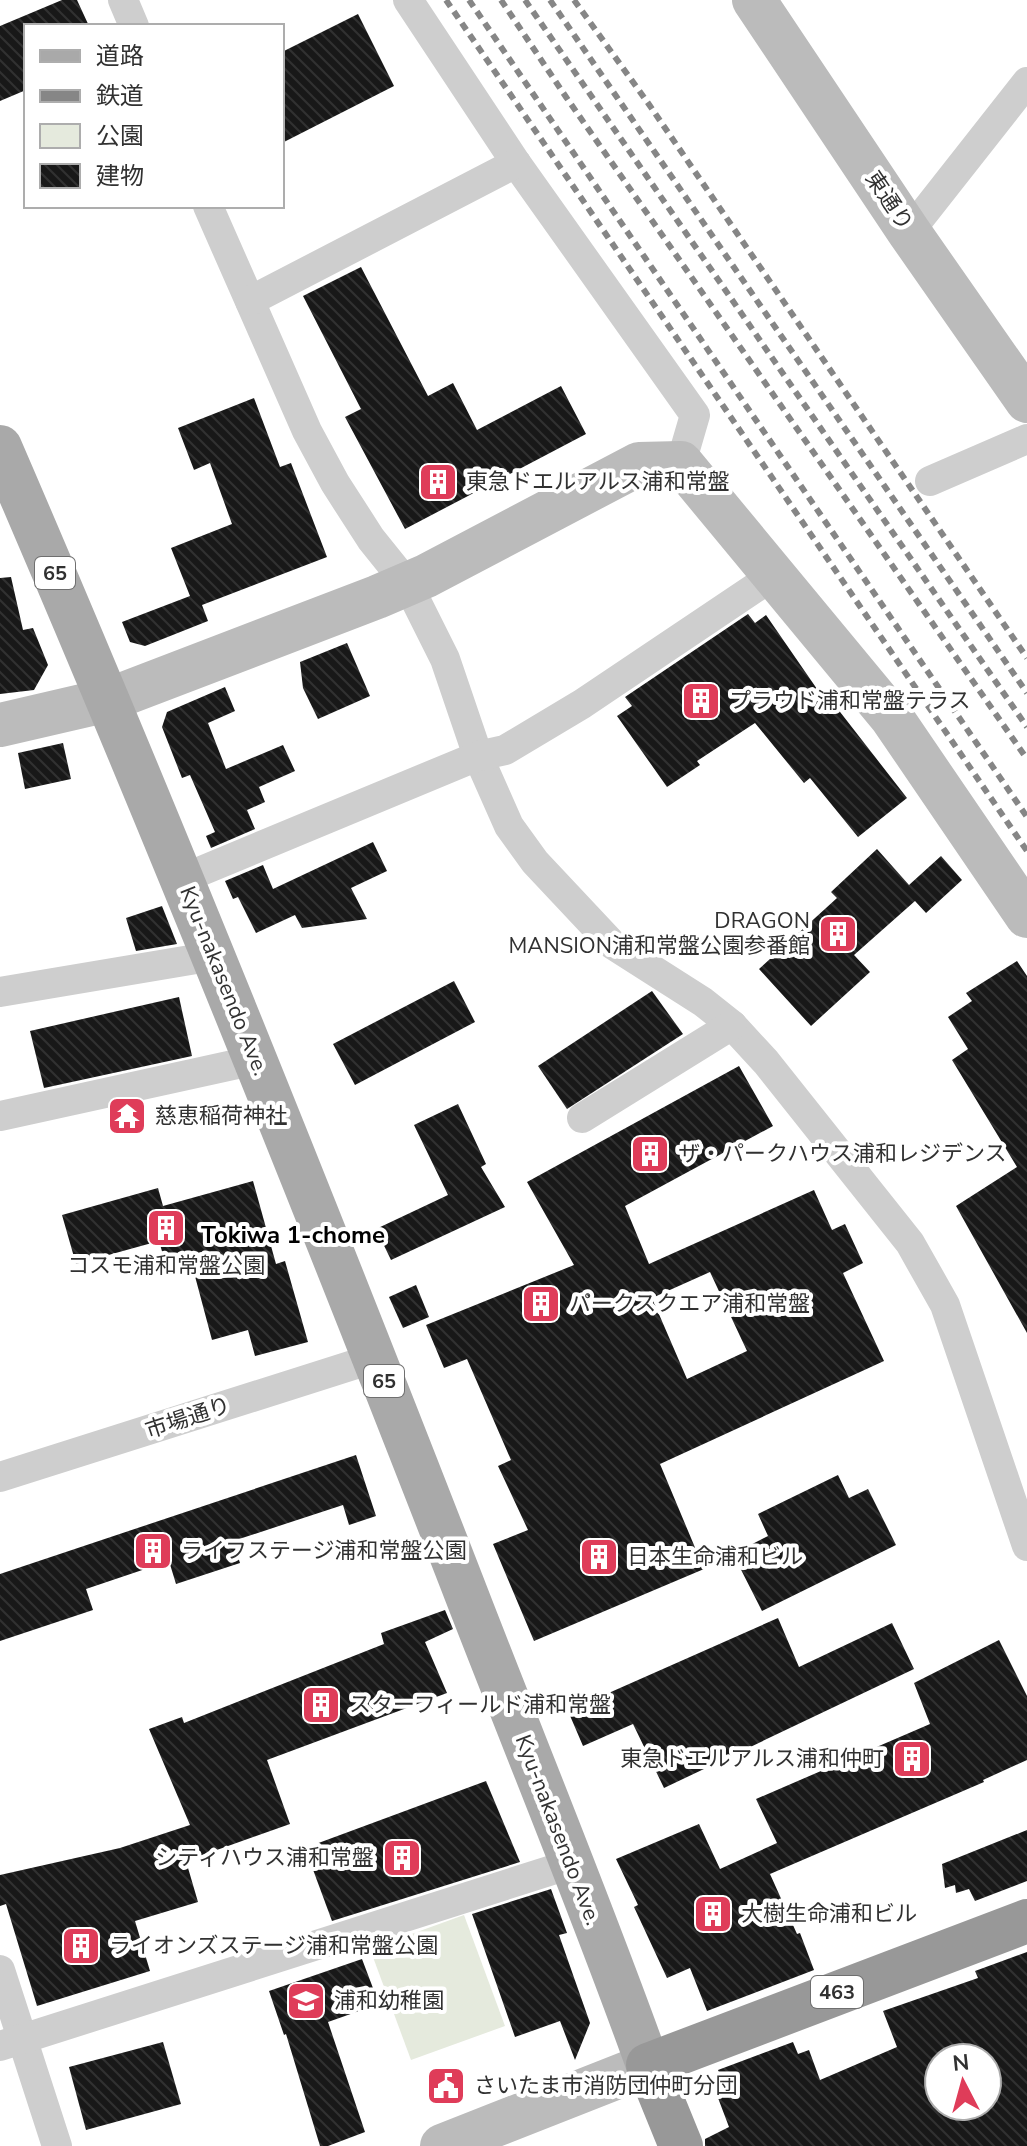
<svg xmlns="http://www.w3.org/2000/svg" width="1027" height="2146" font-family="'Nunito Sans','Noto Sans JP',sans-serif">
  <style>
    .park { fill: #e5eadd }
    .building { fill: url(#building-back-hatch); fill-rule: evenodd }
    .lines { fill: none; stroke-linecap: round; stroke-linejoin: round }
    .street { stroke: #cecece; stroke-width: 30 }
    .secondary { stroke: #bbb; stroke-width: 44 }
    .primary { stroke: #a9a9a9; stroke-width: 44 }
    .highway { stroke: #989898; stroke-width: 44 }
    .rail { stroke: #868686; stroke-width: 6; stroke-dasharray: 8 6; stroke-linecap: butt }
    .labels { text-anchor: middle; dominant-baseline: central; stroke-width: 8; stroke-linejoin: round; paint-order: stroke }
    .shield { fill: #fff; stroke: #6f6f6f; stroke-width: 2 }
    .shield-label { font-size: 20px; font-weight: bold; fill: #313131 }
    .street-label { font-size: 22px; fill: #313131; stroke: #fff }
    .poi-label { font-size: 22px; fill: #313131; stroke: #fff; text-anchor: start }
    .neighbourhood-label { font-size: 24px; font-weight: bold; fill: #000; stroke: #fff }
  </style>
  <defs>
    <pattern id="building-back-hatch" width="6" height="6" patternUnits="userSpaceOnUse" patternTransform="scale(2)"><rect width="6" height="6" fill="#181818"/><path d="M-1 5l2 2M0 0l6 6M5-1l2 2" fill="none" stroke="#313131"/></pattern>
  </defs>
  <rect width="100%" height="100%" fill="#fff"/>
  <path class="park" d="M464,1915L505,2026L411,2060L370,1949Z"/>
  <g class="building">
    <path d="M62,0H77L89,26H26V90L0,101V26Z"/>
    <path d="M358,14L394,86L282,143V52Z"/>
    <path d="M361,267L428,396L453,383L477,430L561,386L586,434L405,529L345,417L361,409L303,296Z"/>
    <path d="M254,398L280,467L291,463L327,557L202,605L208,621L145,646L130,642L122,622L190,596L171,548L232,524L210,463L194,470L178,428Z"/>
    <path d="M11,577L23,630L33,628L48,665L34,690L0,694V578Z"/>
    <path d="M748,614L755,623L766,615L826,702L830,699L907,798L858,837L810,778L804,783L755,723L697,761L700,765L667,787L617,716L632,706L625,697Z"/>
    <path d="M347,643L370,696L318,719L303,688L300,662Z"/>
    <path d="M225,687L235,711L208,723L226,769L283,745L295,771L259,787L265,802L247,810L255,829L211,848L206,836L215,832L190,775L182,778L162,727L167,712Z"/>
    <path d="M63,743L71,779L25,789L18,753Z"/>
    <path d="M373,842L387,871L351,888L367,919L302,928L295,915L256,933L238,897L233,899L225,881L263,865L273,889Z"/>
    <path d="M877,849L909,885L941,856L962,880L926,913L915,901L854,955L870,972L811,1026L759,969L837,898L831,892Z"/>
    <path d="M162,906L177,944L136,951L126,918Z"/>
    <path d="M1017,961L1027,976V1333L956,1206L1017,1167L952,1060L968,1049L948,1017L972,1001L966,993Z"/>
    <path d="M454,981L475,1022L355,1085L333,1044Z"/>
    <path d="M652,991L683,1034L567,1109L538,1066Z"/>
    <path d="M179,997L192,1056L44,1088L30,1031Z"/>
    <path d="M739,1066L773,1126L625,1206L649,1264L814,1190L832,1230L845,1224L863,1263L843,1273L884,1361L660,1464L704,1569L534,1641L493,1544L528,1530L498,1466L511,1460L467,1359L444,1368L426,1325L574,1265L527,1182ZM710,1272L747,1351L687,1379L652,1298Z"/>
    <path d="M458,1104L486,1164L481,1167L505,1207L391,1260L376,1229L448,1195L414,1125Z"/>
    <path d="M253,1181L276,1264L285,1261L308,1342L255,1356L248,1330L212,1340L192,1265L168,1272L159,1241L76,1264L62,1215L158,1188L163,1206Z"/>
    <path d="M416,1285L429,1317L403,1328L389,1297Z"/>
    <path d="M356,1455L376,1516L349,1525L343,1505L233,1541L240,1563L176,1584L169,1561L86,1589L93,1610L0,1641V1574Z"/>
    <path d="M838,1475L849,1498L868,1489L896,1545L762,1611L733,1554L768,1536L758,1514Z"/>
    <path d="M445,1610L453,1629L425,1642L447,1693L267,1760L290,1824L186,1861L198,1902L135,1921L150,1971L37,2006L6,1904L0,1906V1875L120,1848L190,1825L149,1729L182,1717L184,1723L384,1644L381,1633Z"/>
    <path d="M778,1618L799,1667L892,1623L914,1669L664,1788L633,1724L583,1746L568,1711Z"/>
    <path d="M999,1640L1027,1696V1760L983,1780L984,1782L770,1874L797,1934L800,1933L814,1970L707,2011L690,1968L667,1978L634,1907L638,1905L616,1859L699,1824L720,1869L777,1843L756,1799L930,1724L914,1683Z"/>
    <path d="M486,1781L520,1862L332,1921L305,1848Z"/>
    <path d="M1027,1830V1881L975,1901L969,1889L956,1893L955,1885L945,1888L942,1864Z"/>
    <path d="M551,1889L567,1933L559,1935L590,2023L575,2060L560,2021L515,2037L472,1914Z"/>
    <path d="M1027,1952V2146H705V2139L729,2127L715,2090L725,2087L718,2070L793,2042L798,2054L809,2050L820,2080L897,2047L883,2011L978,1978L975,1971ZM939,2058H987V2106H939Z"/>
    <path d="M362,1959L379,2004L328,2022L365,2132L328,2146H320L286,2034L284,2035L269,1991Z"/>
    <path d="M163,2042L181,2104L86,2130L69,2067Z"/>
  </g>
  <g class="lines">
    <g class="street">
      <path d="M123,0L134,26"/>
      <path d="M408,0L516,163L695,415L681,463"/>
      <path d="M208,206L307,431L335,483L371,539L408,585L445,659L478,756L509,826L535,862L612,944L703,1002L732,1025L766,1062L910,1243L945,1305L1027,1546"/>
      <path d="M909,232L1027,82"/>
      <path d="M250,301L516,163"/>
      <path d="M930,481L1027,439"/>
      <path d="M182,879L478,756L505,750L582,704L774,575"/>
      <path d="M0,992L214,956"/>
      <path d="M0,1116L256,1060"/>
      <path d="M582,1118L732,1025"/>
      <path d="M0,1477L375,1358"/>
      <path d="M0,1970L57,2146"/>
      <path d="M0,2046L571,1864"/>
    </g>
    <g class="secondary">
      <path d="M754,0L909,232L1027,401"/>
      <path d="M0,725L108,700L377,597L426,576L639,464L681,463L892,718L1027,916"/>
      <path d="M442,2146L648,2065"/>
    </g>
    <path class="primary" d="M0,447C162,822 314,1202 462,1583C524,1744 590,1903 648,2065"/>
    <path class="highway" d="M681,2146L648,2065L1027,1921"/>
    <g class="rail">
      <path d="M446,0L1027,851"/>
      <path d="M469,0L1027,817"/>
      <path d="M501,0L566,97L1027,759"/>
      <path d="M525,0L1027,727"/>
      <path d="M550,0L1027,693"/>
      <path d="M574,0L648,103L1027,658"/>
    </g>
  </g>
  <defs>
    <g id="building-square" transform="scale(2)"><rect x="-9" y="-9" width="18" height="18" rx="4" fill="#df3c59" stroke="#fff"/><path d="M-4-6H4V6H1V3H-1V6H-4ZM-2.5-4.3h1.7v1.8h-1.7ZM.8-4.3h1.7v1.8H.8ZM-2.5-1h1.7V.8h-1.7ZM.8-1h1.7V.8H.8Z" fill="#fff"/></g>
    <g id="temple-square" transform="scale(2)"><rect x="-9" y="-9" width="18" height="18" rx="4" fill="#df3c59" stroke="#fff"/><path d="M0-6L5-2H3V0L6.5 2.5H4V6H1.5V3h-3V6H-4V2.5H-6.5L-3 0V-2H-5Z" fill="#fff"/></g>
    <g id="school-square" transform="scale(2)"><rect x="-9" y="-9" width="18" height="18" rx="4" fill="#df3c59" stroke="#fff"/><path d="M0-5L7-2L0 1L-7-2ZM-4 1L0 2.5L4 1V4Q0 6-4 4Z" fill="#fff"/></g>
    <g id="civic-square" transform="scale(2)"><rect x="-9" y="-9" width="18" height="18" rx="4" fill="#df3c59" stroke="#fff"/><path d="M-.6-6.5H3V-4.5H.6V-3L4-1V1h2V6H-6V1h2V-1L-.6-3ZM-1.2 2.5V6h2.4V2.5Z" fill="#fff"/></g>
  </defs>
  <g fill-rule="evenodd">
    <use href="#building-square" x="438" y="482"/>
    <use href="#building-square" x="701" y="701"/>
    <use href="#building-square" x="838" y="934"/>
    <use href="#temple-square" x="127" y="1116"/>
    <use href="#building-square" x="650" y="1154"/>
    <use href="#building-square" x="166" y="1228"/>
    <use href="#building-square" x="541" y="1304"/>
    <use href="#building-square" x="153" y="1551"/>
    <use href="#building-square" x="599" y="1557"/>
    <use href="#building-square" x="321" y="1705"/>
    <use href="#building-square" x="912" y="1759"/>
    <use href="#building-square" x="402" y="1858"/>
    <use href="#building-square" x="713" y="1914"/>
    <use href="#building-square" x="81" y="1946"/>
    <use href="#school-square" x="306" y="2001"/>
    <use href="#civic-square" x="446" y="2086"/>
  </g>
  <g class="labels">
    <g class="shield">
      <rect x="35" y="557" width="40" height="32" rx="6"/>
      <rect x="364" y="1365" width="40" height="32" rx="6"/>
      <rect x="811" y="1976" width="52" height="32" rx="6"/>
    </g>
    <g class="shield-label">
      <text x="55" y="573">65</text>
      <text x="384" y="1381">65</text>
      <text x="837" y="1992">463</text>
    </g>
    <g class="street-label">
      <text transform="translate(889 201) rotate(56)">東通り</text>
      <text transform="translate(224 981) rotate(68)">Kyu-nakasendo Ave.</text>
      <text transform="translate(188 1418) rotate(-18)">市場通り</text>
      <text transform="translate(558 1830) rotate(69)">Kyu-nakasendo Ave.</text>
    </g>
    <g class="poi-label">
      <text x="466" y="482">東急ドエルアルス浦和常盤</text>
      <text x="729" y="701">プラウド浦和常盤テラス</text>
      <text x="810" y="921" text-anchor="end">DRAGON<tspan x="810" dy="25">MANSION浦和常盤公園参番館</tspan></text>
      <text x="155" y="1116">慈恵稲荷神社</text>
      <text x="678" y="1154">ザ・パークハウス浦和レジデンス</text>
      <text x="166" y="1266" text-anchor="middle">コスモ浦和常盤公園</text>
      <text x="569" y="1304">パークスクエア浦和常盤</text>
      <text x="181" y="1551">ライフステージ浦和常盤公園</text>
      <text x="627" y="1557">日本生命浦和ビル</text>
      <text x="349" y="1705">スターフィールド浦和常盤</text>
      <text x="884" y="1759" text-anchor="end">東急ドエルアルス浦和仲町</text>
      <text x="374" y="1858" text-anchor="end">シティハウス浦和常盤</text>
      <text x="741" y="1914">大樹生命浦和ビル</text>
      <text x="109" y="1946">ライオンズステージ浦和常盤公園</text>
      <text x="334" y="2001">浦和幼稚園</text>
      <text x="474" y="2086">さいたま市消防団仲町分団</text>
    </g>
    <g class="neighbourhood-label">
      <text x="293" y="1235">Tokiwa 1-chome</text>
    </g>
  </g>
  <rect x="24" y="24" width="260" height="184" fill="#ffffff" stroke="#adadad" stroke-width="2"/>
  <rect x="40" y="50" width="40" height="12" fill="#a9a9a9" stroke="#adadad" stroke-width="2"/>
  <text x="96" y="64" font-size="24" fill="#313131">道路</text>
  <rect x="40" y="90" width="40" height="12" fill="#868686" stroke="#adadad" stroke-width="2"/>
  <text x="96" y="104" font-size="24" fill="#313131">鉄道</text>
  <rect x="40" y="124" width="40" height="24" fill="#e5eadd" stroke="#adadad" stroke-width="2"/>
  <text x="96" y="144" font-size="24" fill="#313131">公園</text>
  <rect x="40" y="164" width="40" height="24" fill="url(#building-back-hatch)" stroke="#adadad" stroke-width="2"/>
  <text x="96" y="184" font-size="24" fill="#313131">建物</text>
  <g transform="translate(963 2082) rotate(354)"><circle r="38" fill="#ffffff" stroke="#adadad" stroke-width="2"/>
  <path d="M0-6L14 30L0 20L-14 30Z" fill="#df3c59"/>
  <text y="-12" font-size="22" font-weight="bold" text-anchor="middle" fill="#313131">N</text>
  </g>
</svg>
